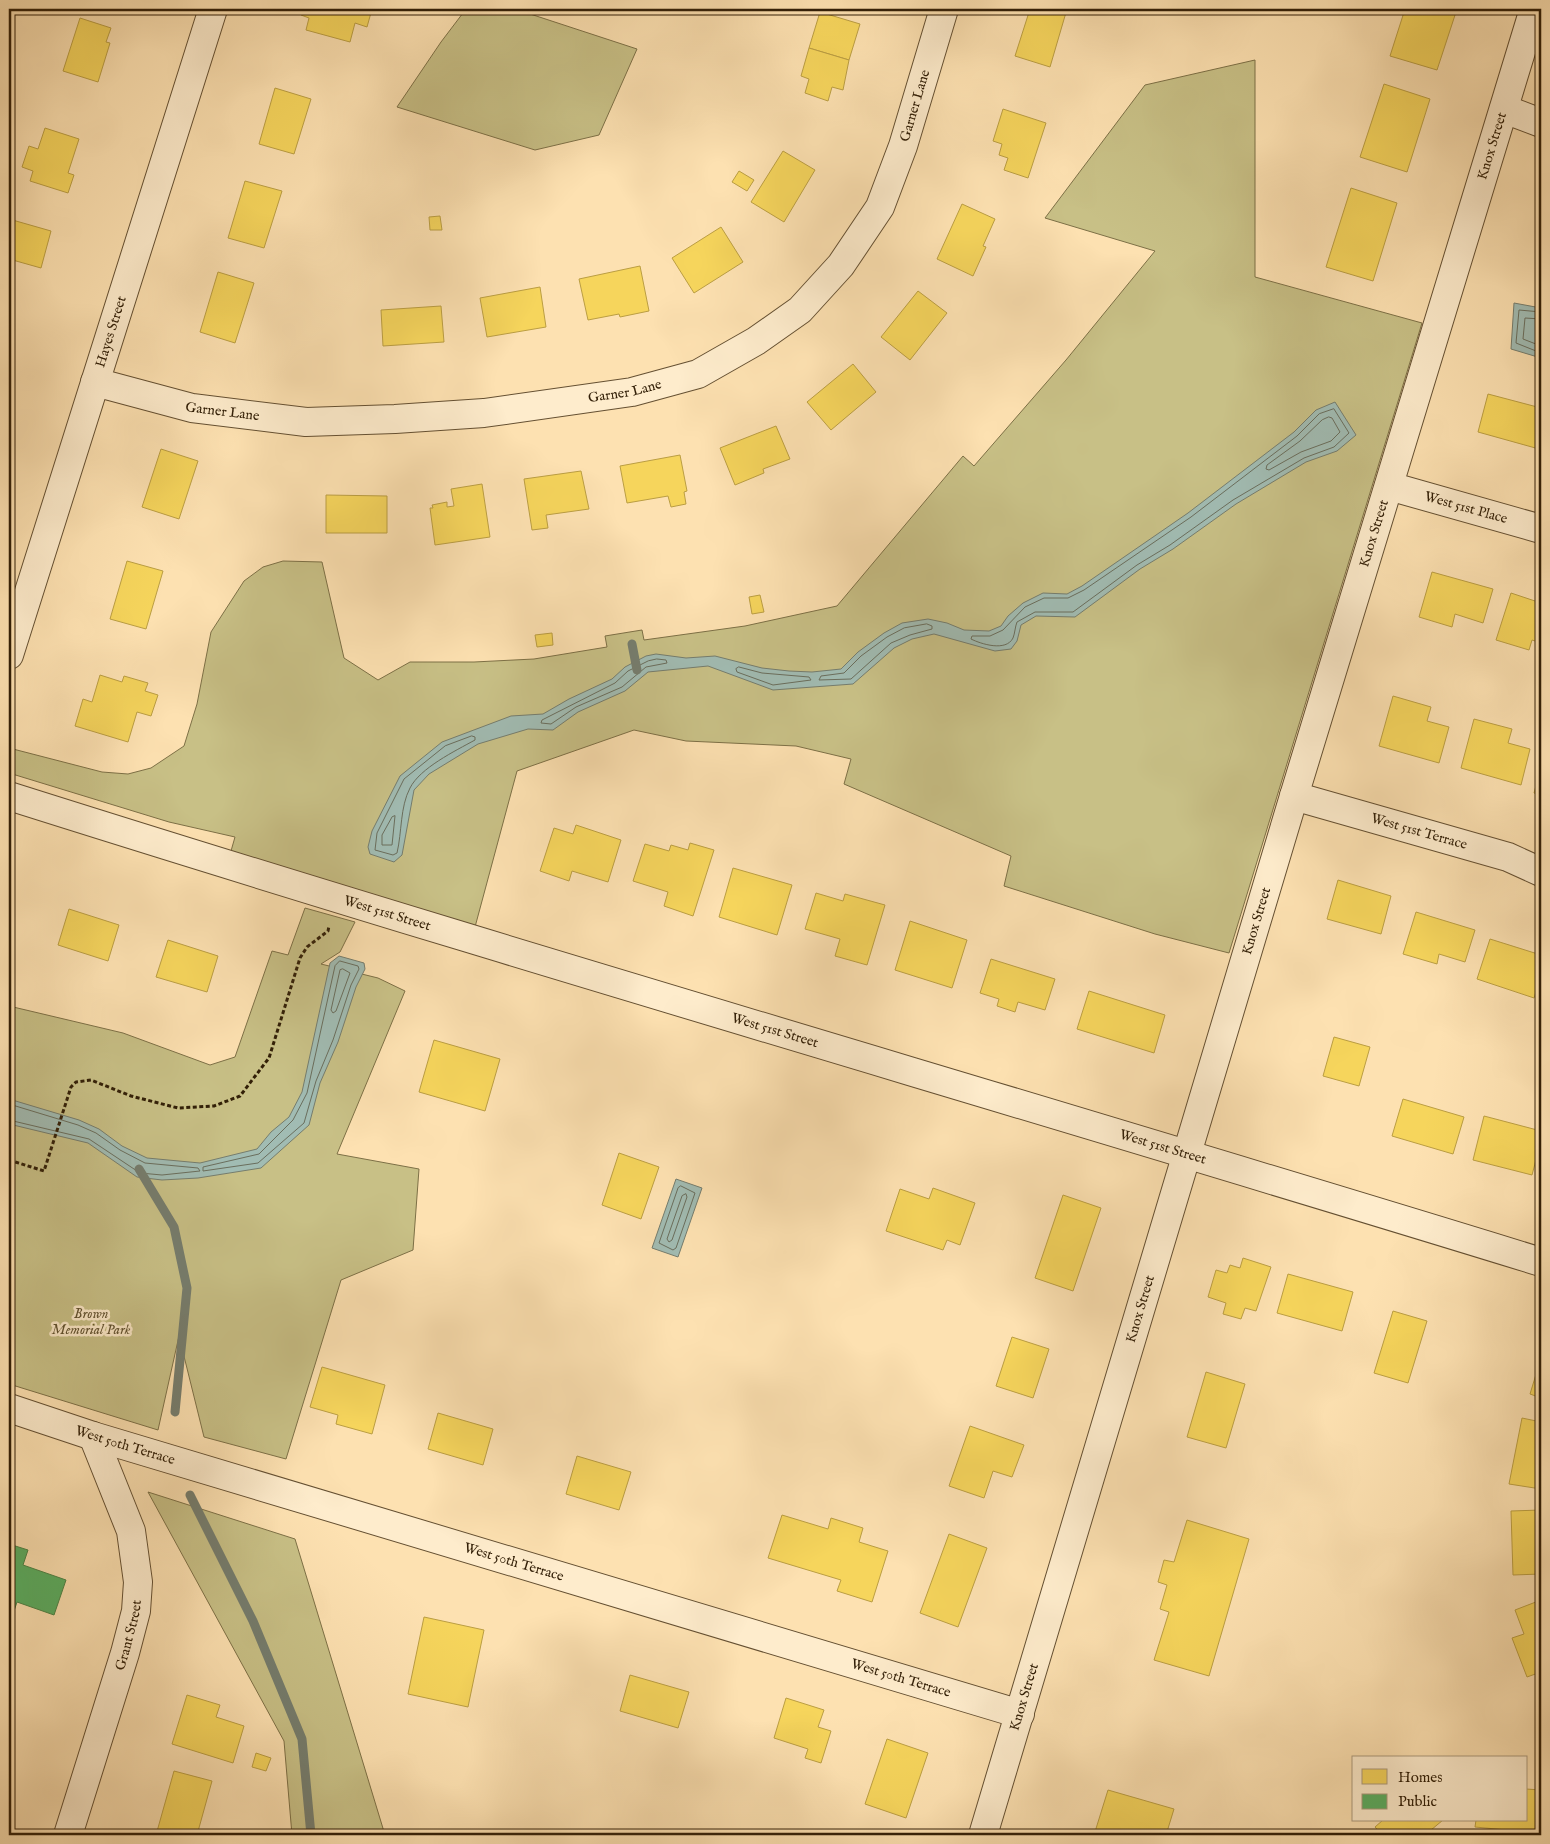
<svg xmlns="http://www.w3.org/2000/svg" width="1550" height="1844" font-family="'IM FELL English',serif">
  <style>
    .green { fill: #c8c086; stroke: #7d7046 }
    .water { fill: #a1bcb3; stroke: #757d6e }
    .homes { fill: #f6d55c; stroke: #bb9e42 }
    .public { fill: #5aae61; stroke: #4e8346 }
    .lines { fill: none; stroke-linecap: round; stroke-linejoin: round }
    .shore { stroke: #6a6e5d; stroke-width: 1 }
    .stream { stroke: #757d6e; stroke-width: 9 }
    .minor-casing { stroke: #655032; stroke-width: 30 }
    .path { stroke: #321f07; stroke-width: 3; stroke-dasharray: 4 2.5; stroke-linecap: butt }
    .minor { stroke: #feeccc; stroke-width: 28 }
    .labels { text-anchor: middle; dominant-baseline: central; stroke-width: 5; stroke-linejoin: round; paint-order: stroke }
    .street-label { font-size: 14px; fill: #321f07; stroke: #feeccc }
    .park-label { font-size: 14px; font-style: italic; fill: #5f4f2d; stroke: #feeccc }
  </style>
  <rect width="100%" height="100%" fill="#fde1b1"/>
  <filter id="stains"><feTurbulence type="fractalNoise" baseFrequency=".004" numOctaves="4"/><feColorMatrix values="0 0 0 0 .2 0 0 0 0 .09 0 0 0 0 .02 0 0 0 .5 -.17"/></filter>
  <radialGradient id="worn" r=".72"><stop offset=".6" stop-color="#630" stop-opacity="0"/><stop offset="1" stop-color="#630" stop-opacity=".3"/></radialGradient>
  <g class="green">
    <path d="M466,9H515L637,49L599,135L535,150L397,107L441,42Z"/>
    <path d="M1255,60V277L1422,323L1229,953L1155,934L1004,886L1011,856L844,784L851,759L796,746L686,741L634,730L517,771L475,927L231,851L235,837L169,822L9,773L13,749L102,772L128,774L151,768L184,746L197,704L211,632L244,581L263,567L283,561L322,562L344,658L378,680L410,662H474L534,659L607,647L605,636L642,630L644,640L745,626L837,606L963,456L974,466L1066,360L1155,251L1045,218L1145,85Z"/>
    <path d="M305,908L355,922L340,952L321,964L378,978L405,991L337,1154L419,1169L413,1250L341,1280L286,1459L204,1437L179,1336L158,1430L9,1384V1006L123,1033L210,1065L235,1057L272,951L288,955Z"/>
    <path d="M148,1492L295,1539L385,1835H292L284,1741Z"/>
  </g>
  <g class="water">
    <path d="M1514,303L1541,308V358L1511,349Z"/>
    <path d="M1335,402L1356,435L1337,451L1306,462L1236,504L1173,549L1140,569L1075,617L1036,616L1021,625L1017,641L1011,649L995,651L934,634L912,639L894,648L853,684L773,690L708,666L648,672L625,691L578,712L553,730L528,729L478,744L429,774L414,790L402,855L394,862L370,854L368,847L372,831L400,776L442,742L511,716L543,714L569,699L612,679L625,667L646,656L656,654L686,658L715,656L762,668L789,671L812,672L841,669L858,652L884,633L902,623L928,619L947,623L964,630L989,631L1001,626L1008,616L1023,603L1043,593L1067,594L1082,586L1188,513L1294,432L1316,410Z"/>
    <path d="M339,956L364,963L365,969L356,987L338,1042L320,1083L309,1125L261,1168L198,1178L162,1180L137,1177L88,1143L9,1124V1099L79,1120L99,1129L122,1146L147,1158L200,1163L257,1149L271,1132L289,1117L302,1092L330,963Z"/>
    <path d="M676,1179L702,1188L678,1257L652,1248Z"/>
  </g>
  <g class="homes">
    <path d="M303,9H372L367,27L355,23L350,42L306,30L309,18L301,15Z"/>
    <path d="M1030,9H1067L1050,67L1015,56Z"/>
    <path d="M1405,9H1457L1437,70L1390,56Z"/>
    <path d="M820,12L860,24L849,60L809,48Z"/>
    <path d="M80,18L111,28L106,42L110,43L98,82L63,71Z"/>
    <path d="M809,48L849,60L843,90L832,87L828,101L805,93L809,79L801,76Z"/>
    <path d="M1384,84L1430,99L1407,172L1360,157Z"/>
    <path d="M275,88L311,99L294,154L259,144Z"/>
    <path d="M1003,109L1046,123L1028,178L1004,170L1008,158L999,155L1002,144L993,141Z"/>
    <path d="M45,128L79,139L68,173L74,175L68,193L30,181L33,171L22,167L29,146L38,149Z"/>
    <path d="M783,151L815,170L784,222L751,202Z"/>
    <path d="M739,171L754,180L747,191L732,182Z"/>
    <path d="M245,181L282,191L264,248L228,238Z"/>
    <path d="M1351,188L1397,203L1373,281L1326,267Z"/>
    <path d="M962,204L995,219L983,246L986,247L973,276L937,259Z"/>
    <path d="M440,216L442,230H430L429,217Z"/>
    <path d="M9,219L51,231L41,268L9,259Z"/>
    <path d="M721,227L743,262L694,293L672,258Z"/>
    <path d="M640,266L649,311L620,317L619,314L588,320L579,279Z"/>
    <path d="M218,272L254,283L235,343L200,332Z"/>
    <path d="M540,287L546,327L487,337L480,298Z"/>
    <path d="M918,291L947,313L910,360L881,337Z"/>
    <path d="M441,306L444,342L383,346L381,310Z"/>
    <path d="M853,364L876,392L831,430L807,402Z"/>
    <path d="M1488,394L1541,408V440L1539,449L1478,432Z"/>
    <path d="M776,426L790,459L763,469L764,473L735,485L720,448Z"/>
    <path d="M161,449L198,461L179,519L142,507Z"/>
    <path d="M680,455L687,491L684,492L686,504L671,507L668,496L627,503L620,466Z"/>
    <path d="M581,471L589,509L546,515L548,528L532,530L524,479Z"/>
    <path d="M482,484L490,537L435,545L430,508H433L432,505L447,502V507L454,506L451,489Z"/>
    <path d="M326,495L387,496V533H326Z"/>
    <path d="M127,561L163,571L146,629L110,619Z"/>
    <path d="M1432,572L1493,589L1483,623L1455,614L1452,627L1419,617Z"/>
    <path d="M1511,593L1541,603V643L1532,640L1529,650L1496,640Z"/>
    <path d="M760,595L764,612L752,614L749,597Z"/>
    <path d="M552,633L553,645L537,647L535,635Z"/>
    <path d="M100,675L122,682L124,676L148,683L145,691L158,695L151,716L137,712L128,742L75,726L83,699L92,702Z"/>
    <path d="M1393,696L1431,707L1427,721L1449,727L1439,763L1379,746Z"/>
    <path d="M1474,719L1512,729L1508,743L1530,749L1521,785L1461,768Z"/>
    <path d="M1541,767V795L1534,793Z"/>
    <path d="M576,825L621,840L608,882L572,871L569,881L540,871L554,828L573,834Z"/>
    <path d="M690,843L714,850L693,916L664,906L668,892L633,881L645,844L669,851L671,845L688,850Z"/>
    <path d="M733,868L792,885L777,935L719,917Z"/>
    <path d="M1338,880L1391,896L1381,934L1327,919Z"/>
    <path d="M816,893L843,901L845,894L885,905L867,965L835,956L840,939L805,929Z"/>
    <path d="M69,909L119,925L108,961L58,945Z"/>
    <path d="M1416,912L1475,930L1465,962L1439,954L1437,964L1403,954Z"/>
    <path d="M910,921L967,940L952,988L895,970Z"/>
    <path d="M1490,939L1541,955V976L1534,998L1477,979Z"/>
    <path d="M168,940L218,956L207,992L156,977Z"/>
    <path d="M991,959L1055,979L1045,1010L1018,1002L1015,1012L997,1006L999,999L980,993Z"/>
    <path d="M1089,991L1165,1015L1154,1053L1077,1029Z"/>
    <path d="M1334,1037L1370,1047L1359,1086L1323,1076Z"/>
    <path d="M434,1040L500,1059L485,1111L419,1092Z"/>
    <path d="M1403,1099L1464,1117L1453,1154L1392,1136Z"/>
    <path d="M1484,1116L1541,1131V1141L1532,1175L1473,1160Z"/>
    <path d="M619,1153L659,1167L641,1219L602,1205Z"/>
    <path d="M933,1188L975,1203L960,1245L947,1240L943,1250L886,1231L900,1189L929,1199Z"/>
    <path d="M1063,1195L1101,1208L1073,1291L1035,1278Z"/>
    <path d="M1243,1258L1271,1267L1256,1311L1245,1308L1241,1319L1223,1314L1226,1303L1208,1297L1216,1270L1227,1273L1230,1265L1240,1268Z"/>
    <path d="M1288,1274L1353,1292L1342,1331L1277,1313Z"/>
    <path d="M1393,1311L1427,1321L1408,1383L1374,1373Z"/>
    <path d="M1012,1337L1049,1349L1033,1398L996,1386Z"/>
    <path d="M1541,1358V1398L1530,1394Z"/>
    <path d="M322,1367L385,1385L372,1434L336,1424L338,1415L310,1407Z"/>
    <path d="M1206,1372L1245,1384L1226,1448L1187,1437Z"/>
    <path d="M438,1413L493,1429L483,1465L428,1449Z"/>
    <path d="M1522,1418L1541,1422V1489L1509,1484Z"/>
    <path d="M970,1426L1024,1445L1012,1477L993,1471L984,1498L949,1486Z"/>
    <path d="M577,1456L631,1472L619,1510L566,1494Z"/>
    <path d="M1541,1510V1574L1513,1575L1511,1511Z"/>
    <path d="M782,1515L828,1529L831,1518L863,1528L859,1542L888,1551L872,1602L837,1591L841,1580L768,1558Z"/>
    <path d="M1187,1520L1249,1539L1209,1676L1154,1660L1169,1612L1160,1609L1167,1585L1158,1582L1164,1560L1174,1562Z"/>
    <path d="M949,1534L987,1548L958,1627L920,1613Z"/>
    <path d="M1541,1600V1672L1527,1677L1512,1638L1524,1634L1515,1610Z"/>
    <path d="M424,1617L484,1630L468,1707L408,1694Z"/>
    <path d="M630,1675L689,1692L678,1728L620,1711Z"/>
    <path d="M187,1695L220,1705L216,1717L244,1726L233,1763L172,1744Z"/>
    <path d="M786,1698L824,1710L818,1727L831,1731L821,1763L805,1758L808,1749L774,1738Z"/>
    <path d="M887,1739L928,1753L906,1818L865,1804Z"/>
    <path d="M256,1753L271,1758L266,1771L252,1767Z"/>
    <path d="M174,1771L212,1781L197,1835H156Z"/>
    <path d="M1526,1789L1541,1790L1538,1833L1475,1827L1476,1820H1526Z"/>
    <path d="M1108,1790L1174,1809L1166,1835L1147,1833L1146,1835H1094Z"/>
    <path d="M1383,1820H1443L1425,1835H1382L1375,1827Z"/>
  </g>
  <path class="public" d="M9,1544L28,1550L23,1565L66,1580L54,1615L17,1602L12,1617L9,1616Z"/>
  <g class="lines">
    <g class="shore">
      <path d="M1541,312L1519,310L1516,343L1541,353"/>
      <path d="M1541,319L1525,318L1523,339L1541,346"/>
      <path d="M1334,409L1349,433L1334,447L1304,458L1233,500L1170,545L1137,565L1073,612H1035L1017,622C1015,627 1015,633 1013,638C1006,652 981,644 971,639L972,636H990L1003,630L1025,607L1044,598H1068L1084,590L1191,517L1297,436L1319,414Z"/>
      <path d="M1329,417L1332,418L1340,432L1331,441L1301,452L1269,470L1266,469L1267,465L1300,441L1322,420Z"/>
      <path d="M927,624L932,626V629L910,635L891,643L851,679L819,680L821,676L844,673L861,656L887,637L904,628Z"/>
      <path d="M657,659L666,660L667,663L646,667L622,687L576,707L551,724L541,723L542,720L615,683L628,671L648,661Z"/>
      <path d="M739,667L762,673L809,677L811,680L773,685L737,672L736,669Z"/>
      <path d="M472,736L475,737V740C455,751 420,768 410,788C400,807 402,832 397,853L393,855L375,850L377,833L404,779L445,746Z"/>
      <path d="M395,816L392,845H382V835L392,817Z"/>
      <path d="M340,961L358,966L359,969L351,985L333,1040L316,1081L304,1123L258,1163L203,1171V1167L259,1154L293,1120L307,1093L335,966Z"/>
      <path d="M343,969L350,973L336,1011L333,1013L331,1010L340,970Z"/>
      <path d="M9,1104L78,1125L96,1133L120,1150L145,1163L198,1168L200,1171L162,1175L140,1173L89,1139L9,1120"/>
      <path d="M681,1186L695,1193L676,1248L673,1250L659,1243L678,1188Z"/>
      <path d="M686,1194L687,1197L672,1240L669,1242L667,1239L682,1196Z"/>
    </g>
    <g class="stream">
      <path d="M632,644L637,670"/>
      <path d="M139,1169L174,1227L187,1288L175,1412"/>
      <path d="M190,1495L253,1621L302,1739L311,1835"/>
    </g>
    <g class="minor-casing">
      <g id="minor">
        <path d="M1504,109L1541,123"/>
        <path id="s1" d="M95,382L192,408L306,422L395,419L484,413L632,392L698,374L756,341L800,310L841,265L880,207L903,146L944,9"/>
        <path id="s2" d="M1389,486L1541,529"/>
        <path id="s3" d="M9,655L213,9"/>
        <path id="s4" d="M9,796C518,957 1031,1105 1541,1262"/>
        <path id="s5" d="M1294,796L1508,857L1541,872"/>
        <path id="s6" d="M9,1408L93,1436L1020,1714"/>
        <path id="s7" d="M68,1835L125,1653L136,1611L138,1582L131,1531L93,1436"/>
        <path id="s8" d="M983,1835L1294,796L1534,9"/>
      </g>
    </g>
    <path class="path" d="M9,1160L44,1171L71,1087L76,1082L91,1080L131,1096L178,1108L214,1106L240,1096L269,1058L300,958L307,947L328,931L329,926"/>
    <use href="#minor" class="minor"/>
  </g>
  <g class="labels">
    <g class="street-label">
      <text stroke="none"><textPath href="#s1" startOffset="970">Garner Lane</textPath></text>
      <text stroke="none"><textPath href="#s8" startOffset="1764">Knox Street</textPath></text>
      <text stroke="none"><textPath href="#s3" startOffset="339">Hayes Street</textPath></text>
      <text stroke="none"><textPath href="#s1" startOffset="536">Garner Lane</textPath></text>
      <text stroke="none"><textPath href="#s1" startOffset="131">Garner Lane</textPath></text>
      <text stroke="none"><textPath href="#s2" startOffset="80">West 51st Place</textPath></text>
      <text stroke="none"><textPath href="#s8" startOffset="1359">Knox Street</textPath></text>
      <text stroke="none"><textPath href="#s5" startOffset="130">West 51st Terrace</textPath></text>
      <text stroke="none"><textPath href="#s4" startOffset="396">West 51st Street</textPath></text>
      <text stroke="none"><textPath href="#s8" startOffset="954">Knox Street</textPath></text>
      <text stroke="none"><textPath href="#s4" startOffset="801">West 51st Street</textPath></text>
      <text stroke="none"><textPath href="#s4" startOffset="1206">West 51st Street</textPath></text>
      <text stroke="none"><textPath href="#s8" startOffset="549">Knox Street</textPath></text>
      <text stroke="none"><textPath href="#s6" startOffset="122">West 50th Terrace</textPath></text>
      <text stroke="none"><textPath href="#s6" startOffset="528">West 50th Terrace</textPath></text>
      <text stroke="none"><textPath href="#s7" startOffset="209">Grant Street</textPath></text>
      <text stroke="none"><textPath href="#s6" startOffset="932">West 50th Terrace</textPath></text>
      <text stroke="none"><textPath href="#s8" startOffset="144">Knox Street</textPath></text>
    </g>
    <g class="park-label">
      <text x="91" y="1314">Brown<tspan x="91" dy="16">Memorial Park</tspan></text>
    </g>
  </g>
  <rect width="1550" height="1844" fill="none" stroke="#fde1b1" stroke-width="30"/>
  <rect x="10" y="10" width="1530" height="1824" fill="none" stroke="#321f07" stroke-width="2.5"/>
  <rect x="15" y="15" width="1520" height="1814" fill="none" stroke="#321f07"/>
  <rect x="1352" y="1756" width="175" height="65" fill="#feeccc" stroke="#ac9a7d"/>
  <rect x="1362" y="1769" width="25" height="15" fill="#f6d55c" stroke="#ac9a7d"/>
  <text x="1398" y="1782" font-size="15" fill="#321f07">Homes</text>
  <rect x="1362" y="1794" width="25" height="15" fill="#5aae61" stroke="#ac9a7d"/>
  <text x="1398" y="1806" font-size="15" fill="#321f07">Public</text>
  <rect width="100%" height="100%" filter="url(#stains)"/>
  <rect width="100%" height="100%" fill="url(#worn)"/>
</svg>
